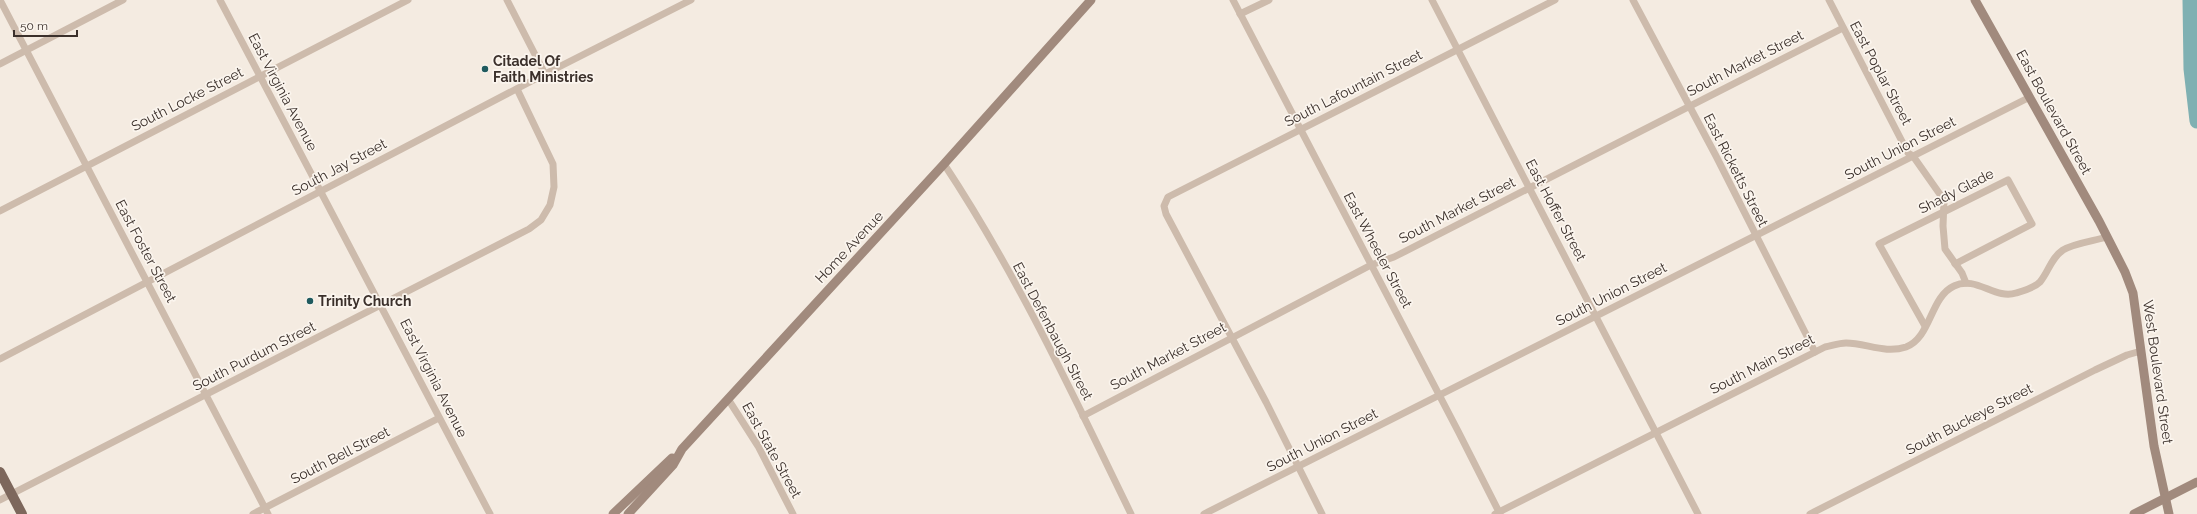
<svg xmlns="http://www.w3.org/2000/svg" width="2197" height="514" font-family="Raleway,sans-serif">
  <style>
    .forest { fill: url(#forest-firs) }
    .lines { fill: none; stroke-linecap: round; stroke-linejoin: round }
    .river { stroke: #7fb0b2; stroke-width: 15 }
    .minor { stroke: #cdbbac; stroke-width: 7 }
    .secondary { stroke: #a18a7d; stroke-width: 9 }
    .primary { stroke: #7d675c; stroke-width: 10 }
    .poi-dot { fill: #1f5a5e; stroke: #fbf5ee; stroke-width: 1.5 }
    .labels { text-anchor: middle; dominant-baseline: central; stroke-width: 3.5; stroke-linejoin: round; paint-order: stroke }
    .poi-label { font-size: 14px; font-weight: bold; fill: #3b302b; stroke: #fbf5ee; text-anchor: start }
    .street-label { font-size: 14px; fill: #3b302b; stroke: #fbf5ee }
  </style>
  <defs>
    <pattern id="forest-firs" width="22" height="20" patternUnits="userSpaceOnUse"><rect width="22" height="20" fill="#b8c4a0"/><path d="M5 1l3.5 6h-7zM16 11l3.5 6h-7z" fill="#97a083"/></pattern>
  </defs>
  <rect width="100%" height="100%" fill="#f4ebe1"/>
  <path class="forest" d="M2190,0H2197V121L2191,69Z"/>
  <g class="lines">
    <path class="river" d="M2190,0L2191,69L2197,121"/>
    <g class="minor">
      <path d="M0,0L268,514"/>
      <path d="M220,0L490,514"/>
      <path d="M507,0L545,74"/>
      <path d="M1233,0L1458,431L1500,514"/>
      <path d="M1432,0L1698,514"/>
      <path d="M1633,0L1716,156L1815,352"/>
      <path d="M1829,0L1908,153L1913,156L1944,200L1943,226L1945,249L1962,273L1966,283"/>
      <path d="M1240,14L1269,0"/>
      <path d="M0,64L123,0"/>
      <path d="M944,164C1017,274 1073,395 1131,514"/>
      <path d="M0,211L408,0"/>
      <path d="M1925,326L1879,244L2008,180L2032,224L1955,264"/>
      <path d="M0,359L545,74L691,0"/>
      <path d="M728,399L758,446L793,514"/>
      <path d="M1083,416L1371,265L1394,257L1843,28"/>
      <path d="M0,500L529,229L541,220L550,205L554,187L553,164L517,89"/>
      <path d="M253,514L439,418"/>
      <path d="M1204,514L2030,97"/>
      <path d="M1322,514L1266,402L1166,214L1164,206L1168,197L1555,0"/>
      <path d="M1495,514L1825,347C1831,346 1839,343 1846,343C1866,343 1885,354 1906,347C1931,338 1930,297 1954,286C1976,275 1995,300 2016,293C2023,291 2034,288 2040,282C2049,271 2051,258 2063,250C2075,243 2094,241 2107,237"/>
      <path d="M1810,514L2095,370L2127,355L2141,351"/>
    </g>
    <g class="secondary">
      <path d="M1975,0L2099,221L2125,272L2133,293L2154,446L2169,514"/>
      <path d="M613,514L672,458"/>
      <path d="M628,514L673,465L682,449L944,164L1091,0"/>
      <path d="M2134,514L2197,482"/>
    </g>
    <path class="primary" d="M0,472L22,514"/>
  </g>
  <g class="poi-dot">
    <circle cx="485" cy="69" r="4"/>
    <circle cx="310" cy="301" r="4"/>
  </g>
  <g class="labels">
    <g class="poi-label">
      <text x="493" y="61">Citadel Of<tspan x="493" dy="16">Faith Ministries</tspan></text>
      <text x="318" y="301">Trinity Church</text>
    </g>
    <g class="street-label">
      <text transform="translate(1745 63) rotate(-27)">South Market Street</text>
      <text transform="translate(1881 73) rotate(62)">East Poplar Street</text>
      <text transform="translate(1353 88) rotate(-27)">South Lafountain Street</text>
      <text transform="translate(283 92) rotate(62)">East Virginia Avenue</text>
      <text transform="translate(187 99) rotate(-27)">South Locke Street</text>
      <text transform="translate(2054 112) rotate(61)">East Boulevard Street</text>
      <text transform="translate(1900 148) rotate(-27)">South Union Street</text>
      <text transform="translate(339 167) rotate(-28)">South Jay Street</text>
      <text transform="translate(1736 170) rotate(63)">East Ricketts Street</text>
      <text transform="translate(1956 191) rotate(-27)">Shady Glade</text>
      <text transform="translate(1457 210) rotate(-27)">South Market Street</text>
      <text transform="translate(1556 210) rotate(62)">East Hoffer Street</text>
      <text transform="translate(849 247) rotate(-47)">Home Avenue</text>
      <text transform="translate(1378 250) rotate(62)">East Wheeler Street</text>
      <text transform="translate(146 251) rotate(62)">East Foster Street</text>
      <text transform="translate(1611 294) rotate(-27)">South Union Street</text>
      <text transform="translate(1053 331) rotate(62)">East Defenbaugh Street</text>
      <text transform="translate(254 356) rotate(-27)">South Purdum Street</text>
      <text transform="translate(1168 356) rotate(-28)">South Market Street</text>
      <text transform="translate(1762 364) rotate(-27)">South Main Street</text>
      <text transform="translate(2158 372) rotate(82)">West Boulevard Street</text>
      <text transform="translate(434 378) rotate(63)">East Virginia Avenue</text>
      <text transform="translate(1969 419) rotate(-27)">South Buckeye Street</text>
      <text transform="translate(1322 440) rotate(-27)">South Union Street</text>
      <text transform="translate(772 450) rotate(61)">East State Street</text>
      <text transform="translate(340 455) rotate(-27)">South Bell Street</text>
    </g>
  </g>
  <path d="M14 30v6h63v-6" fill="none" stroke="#3b302b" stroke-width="2"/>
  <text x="20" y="30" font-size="12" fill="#3b302b" stroke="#fbf5ee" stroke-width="3" paint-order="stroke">50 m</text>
</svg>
